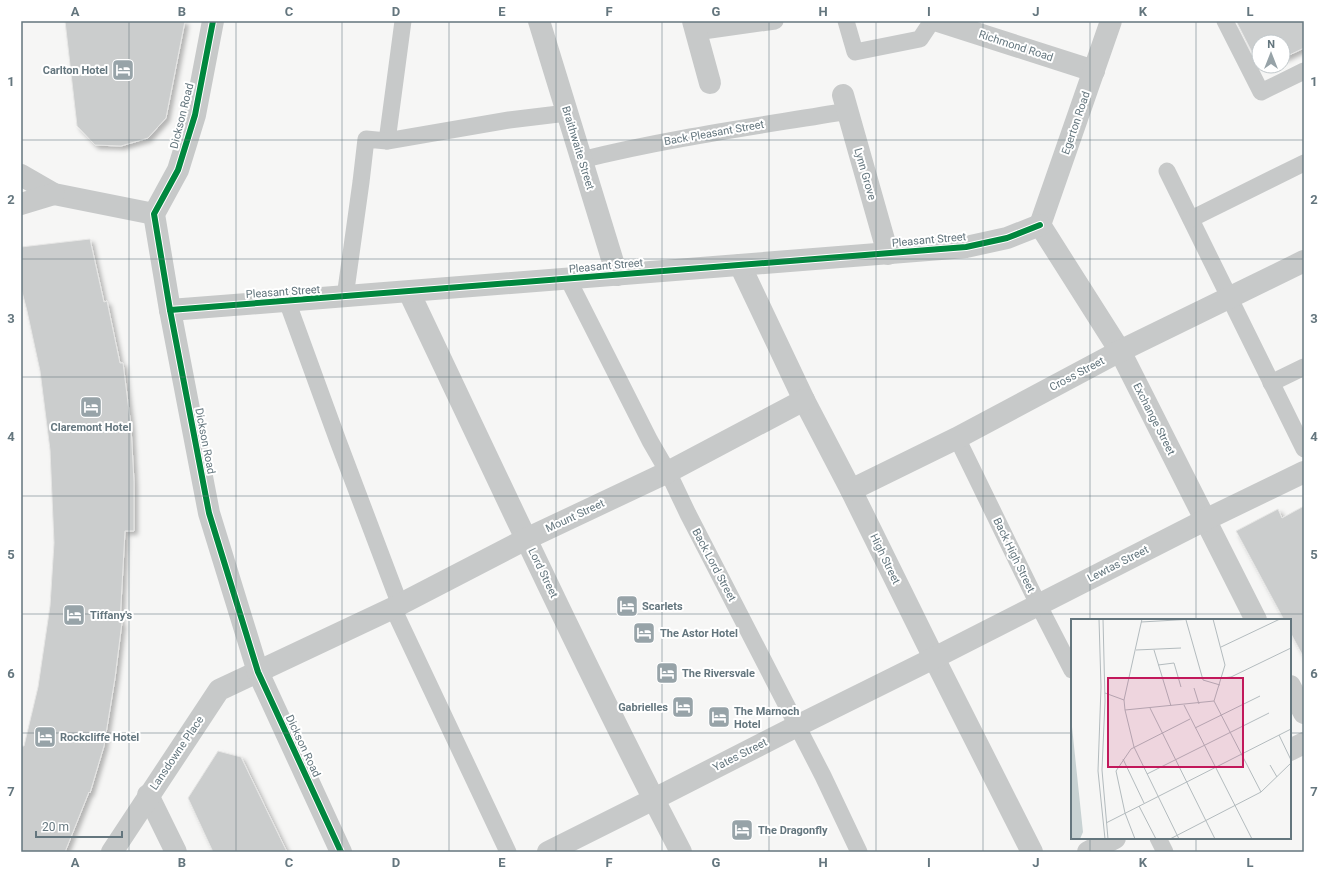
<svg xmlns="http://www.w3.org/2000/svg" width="1325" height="873" font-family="Roboto,sans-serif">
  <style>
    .building { fill: #cbcdcd; stroke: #e6e6e5; filter: url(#shadow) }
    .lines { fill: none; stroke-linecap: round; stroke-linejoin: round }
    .service { stroke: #c7c9c9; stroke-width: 17 }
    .minor { stroke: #c7c9c9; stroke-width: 22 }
    .tertiary { stroke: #c7c9c9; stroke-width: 22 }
    .cycleway-casing { stroke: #fff; stroke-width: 8 }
    .cycleway { stroke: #00873e; stroke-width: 6 }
    .grid { fill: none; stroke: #64767e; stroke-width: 1; stroke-opacity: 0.55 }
    .labels { text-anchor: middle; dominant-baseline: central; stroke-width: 4; stroke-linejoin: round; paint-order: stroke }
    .street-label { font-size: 11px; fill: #64767e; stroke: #fff }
    .poi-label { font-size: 11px; font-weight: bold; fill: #64767e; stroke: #fff; text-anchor: start }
    .inset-road { fill: none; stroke: #b3bbbe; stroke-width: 1 }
    .view { fill: #c2185b; fill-opacity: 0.15; stroke: #c2185b; stroke-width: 2 }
    .inset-edge { fill: none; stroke: #64767e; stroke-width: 2 }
    .neatline { fill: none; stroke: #64767e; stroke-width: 1.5 }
    .grid-label { font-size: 13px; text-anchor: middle; font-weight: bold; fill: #64767e }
  </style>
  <defs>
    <filter id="shadow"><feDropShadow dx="3.5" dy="3.5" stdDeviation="2" flood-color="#0004"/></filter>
  </defs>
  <rect width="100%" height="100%" fill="#f6f6f5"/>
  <g class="building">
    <path d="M65,21H185L166,118L148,138L121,146L95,145L77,126Z"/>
    <path d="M1236,21H1304V48L1283,58V42H1259V66Z"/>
    <path d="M90,239L104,302L107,301L120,363H123L131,427L134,482V531H125L120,622H122L115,678L104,746L90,793L89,792L65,852H21V746H24L38,687L50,606L54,543L50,450L40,371L27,311L21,288V247Z"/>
    <path d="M1304,506V658L1290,632V620H1284L1236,531L1278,509L1282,518Z"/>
    <path d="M218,751L241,757L287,852H213L188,798Z"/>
  </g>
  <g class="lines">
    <g class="service">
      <path d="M846,21L855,52L920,39L932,21"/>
      <path d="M1225,21L1261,92L1304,71"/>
      <path d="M696,32L775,21"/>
      <path d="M387,141L403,21"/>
      <path d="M581,160C669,138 759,126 848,111"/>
      <path d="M1167,171L1304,449"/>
      <path d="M1191,219L1304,163"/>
      <path d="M568,279L650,441L668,472L688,514L823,776L859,852"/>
      <path d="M345,297L361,182L366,139L387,141L509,120L567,113"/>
      <path d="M287,301L338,441L400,605"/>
      <path d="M1271,383L1304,367"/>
      <path d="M957,438L1038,604L1072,670"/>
      <path d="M393,608L508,852"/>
      <path d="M1158,838L1165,852"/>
    </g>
    <g class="minor">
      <path d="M539,21L617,275"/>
      <path d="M693,21L710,83"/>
      <path d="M938,21L1094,71"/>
      <path d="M843,95L888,254"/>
      <path d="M1040,225L1120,351L1256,620"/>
      <path d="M1040,225L1111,21"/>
      <path d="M740,265L804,400L851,490L934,658L1032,852"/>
      <path d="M409,292C498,479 585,668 681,852"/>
      <path d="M170,310L966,247L1007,238L1040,225"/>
      <path d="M851,490L957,438L1120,351L1304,261"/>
      <path d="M1290,686L1304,713"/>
      <path d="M1290,750L1304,743"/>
      <path d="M148,795L176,852"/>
      <path d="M112,852L219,690L393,608L526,539L668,472L804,400"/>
      <path d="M548,852L654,799L797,726L934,658L1205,520L1304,472"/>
      <path d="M1088,852L1115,838"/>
    </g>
    <g class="tertiary">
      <path d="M213,21L195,115L178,170L154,214L170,310L209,513L258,672L341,852"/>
      <path d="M21,175L54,194L154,214"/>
      <path d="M21,204L54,194"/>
    </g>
    <g class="cycleway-casing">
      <g id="cycleway">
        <path d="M213,21L195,115L178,170L154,214L170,310L209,513L258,672L341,852"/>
        <path d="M170,310L966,247L1007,238L1040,225"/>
      </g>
    </g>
    <use href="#cycleway" class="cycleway"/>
  </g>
  <path class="grid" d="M129,21V852M236,21V852M342,21V852M449,21V852M556,21V852M662,21V852M769,21V852M876,21V852M983,21V852M1090,21V620M1196,21V620M21,140H1304M21,259H1304M21,377H1304M21,496H1304M21,614H1304M21,733H1072M1290,733H1304M1090,838V852M1196,838V852"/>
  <defs>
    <g id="hotel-square" transform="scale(1.15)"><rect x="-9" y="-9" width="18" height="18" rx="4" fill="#97a3a8" stroke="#fff"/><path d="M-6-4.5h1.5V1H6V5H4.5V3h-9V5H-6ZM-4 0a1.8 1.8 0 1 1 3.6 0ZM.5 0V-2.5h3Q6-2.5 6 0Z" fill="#fff"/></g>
  </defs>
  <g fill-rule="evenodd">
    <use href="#hotel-square" x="123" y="70"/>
    <use href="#hotel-square" x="91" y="407"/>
    <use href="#hotel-square" x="627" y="606"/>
    <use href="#hotel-square" x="74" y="615"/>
    <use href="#hotel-square" x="644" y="633"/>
    <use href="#hotel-square" x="667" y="673"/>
    <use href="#hotel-square" x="683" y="707"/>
    <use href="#hotel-square" x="719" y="717"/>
    <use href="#hotel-square" x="45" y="737"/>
    <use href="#hotel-square" x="742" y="830"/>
  </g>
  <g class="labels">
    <g class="street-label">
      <text transform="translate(1016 46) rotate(18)">Richmond Road</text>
      <text transform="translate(182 116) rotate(-76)">Dickson Road</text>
      <text transform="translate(1076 123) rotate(-71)">Egerton Road</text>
      <text transform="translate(714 133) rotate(-10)">Back Pleasant Street</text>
      <text transform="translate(578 148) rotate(73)">Braithwaite Street</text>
      <text transform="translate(865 174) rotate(74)">Lynn Grove</text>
      <text transform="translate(929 240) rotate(-5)">Pleasant Street</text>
      <text transform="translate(606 266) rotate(-5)">Pleasant Street</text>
      <text transform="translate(283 292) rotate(-4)">Pleasant Street</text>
      <text transform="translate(1077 374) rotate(-28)">Cross Street</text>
      <text transform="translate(1154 419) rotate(63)">Exchange Street</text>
      <text transform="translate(205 441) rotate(79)">Dickson Road</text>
      <text transform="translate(575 516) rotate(-25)">Mount Street</text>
      <text transform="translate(1014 555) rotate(64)">Back High Street</text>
      <text transform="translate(885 559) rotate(64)">High Street</text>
      <text transform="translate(1118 564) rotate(-27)">Lewtas Street</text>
      <text transform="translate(714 565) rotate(62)">Back Lord Street</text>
      <text transform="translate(543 573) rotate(64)">Lord Street</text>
      <text transform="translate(303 746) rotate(65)">Dickson Road</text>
      <text transform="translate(177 753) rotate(-56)">Lansdowne Place</text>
      <text transform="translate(740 755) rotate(-27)">Yates Street</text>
    </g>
    <g class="poi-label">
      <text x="108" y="70" text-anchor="end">Carlton Hotel</text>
      <text x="91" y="427" text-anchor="middle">Claremont Hotel</text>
      <text x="642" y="606">Scarlets</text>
      <text x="90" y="615">Tiffany's</text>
      <text x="660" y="633">The Astor Hotel</text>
      <text x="682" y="673">The Riversvale</text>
      <text x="668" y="707" text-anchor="end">Gabrielles</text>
      <text x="734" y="711">The Marnoch<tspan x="734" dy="13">Hotel</tspan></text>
      <text x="60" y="737">Rockcliffe Hotel</text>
      <text x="758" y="830">The Dragonfly</text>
    </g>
  </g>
  <g transform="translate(1071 619)">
    <rect width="220" height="220" fill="#f6f6f5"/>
    <path d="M0,27L1,108L12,213L9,220H0Z" fill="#c8d2d3"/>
    <path class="inset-road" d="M28,0L30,68L27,152L34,220M32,0L34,82L31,151L37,220M71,0L53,81L54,91L63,128L108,220M142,0L154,46L143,82M115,1L132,61L149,66M70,3L123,0M150,28L209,0M65,31L110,29M83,31L100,87M87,46L103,44L110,68M151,59L160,58L220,29M123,69L128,85M34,74L53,81M143,82L190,173M113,86L181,220M79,89L144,220M54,91L143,82M124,109L189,77M208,116L220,141M52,140L73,184M199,146L206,158M76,155L198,94M68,187L85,220M35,204L220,110M64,220L54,194L45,152L60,130L119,100M99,220L190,173L220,144"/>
    <path class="view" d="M37,59H172V148H37Z"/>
    <rect width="220" height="220" class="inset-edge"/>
  </g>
  <rect width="1325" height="873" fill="none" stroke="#ffffff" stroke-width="44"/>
  <g transform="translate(1271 54)"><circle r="19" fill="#ffffff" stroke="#c1c8cb"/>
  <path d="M0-3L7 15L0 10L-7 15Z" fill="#97a3a8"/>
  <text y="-6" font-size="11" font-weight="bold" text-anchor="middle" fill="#64767e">N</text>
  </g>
  <path d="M36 831v6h86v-6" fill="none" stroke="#64767e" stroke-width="2"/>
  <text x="42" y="831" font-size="12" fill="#64767e" stroke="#ffffff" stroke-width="3" paint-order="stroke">20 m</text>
  <rect x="22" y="22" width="1281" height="829" class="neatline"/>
  <g class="grid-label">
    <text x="75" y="16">A</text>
    <text x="182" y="16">B</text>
    <text x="289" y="16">C</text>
    <text x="396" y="16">D</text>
    <text x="502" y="16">E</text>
    <text x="609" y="16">F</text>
    <text x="716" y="16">G</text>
    <text x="823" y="16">H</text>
    <text x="929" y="16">I</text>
    <text x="1036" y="16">J</text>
    <text x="1143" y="16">K</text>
    <text x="1250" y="16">L</text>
    <text x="11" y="86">1</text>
    <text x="1314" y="86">1</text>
    <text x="11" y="204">2</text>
    <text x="1314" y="204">2</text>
    <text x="11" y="323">3</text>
    <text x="1314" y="323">3</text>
    <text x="11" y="441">4</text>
    <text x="1314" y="441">4</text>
    <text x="11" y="559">5</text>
    <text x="1314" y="559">5</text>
    <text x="11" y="678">6</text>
    <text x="1314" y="678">6</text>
    <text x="11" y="796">7</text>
    <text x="1314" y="796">7</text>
    <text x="75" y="867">A</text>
    <text x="182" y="867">B</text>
    <text x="289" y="867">C</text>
    <text x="396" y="867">D</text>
    <text x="502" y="867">E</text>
    <text x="609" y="867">F</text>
    <text x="716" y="867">G</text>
    <text x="823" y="867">H</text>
    <text x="929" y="867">I</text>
    <text x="1036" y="867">J</text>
    <text x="1143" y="867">K</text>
    <text x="1250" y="867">L</text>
  </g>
</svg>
